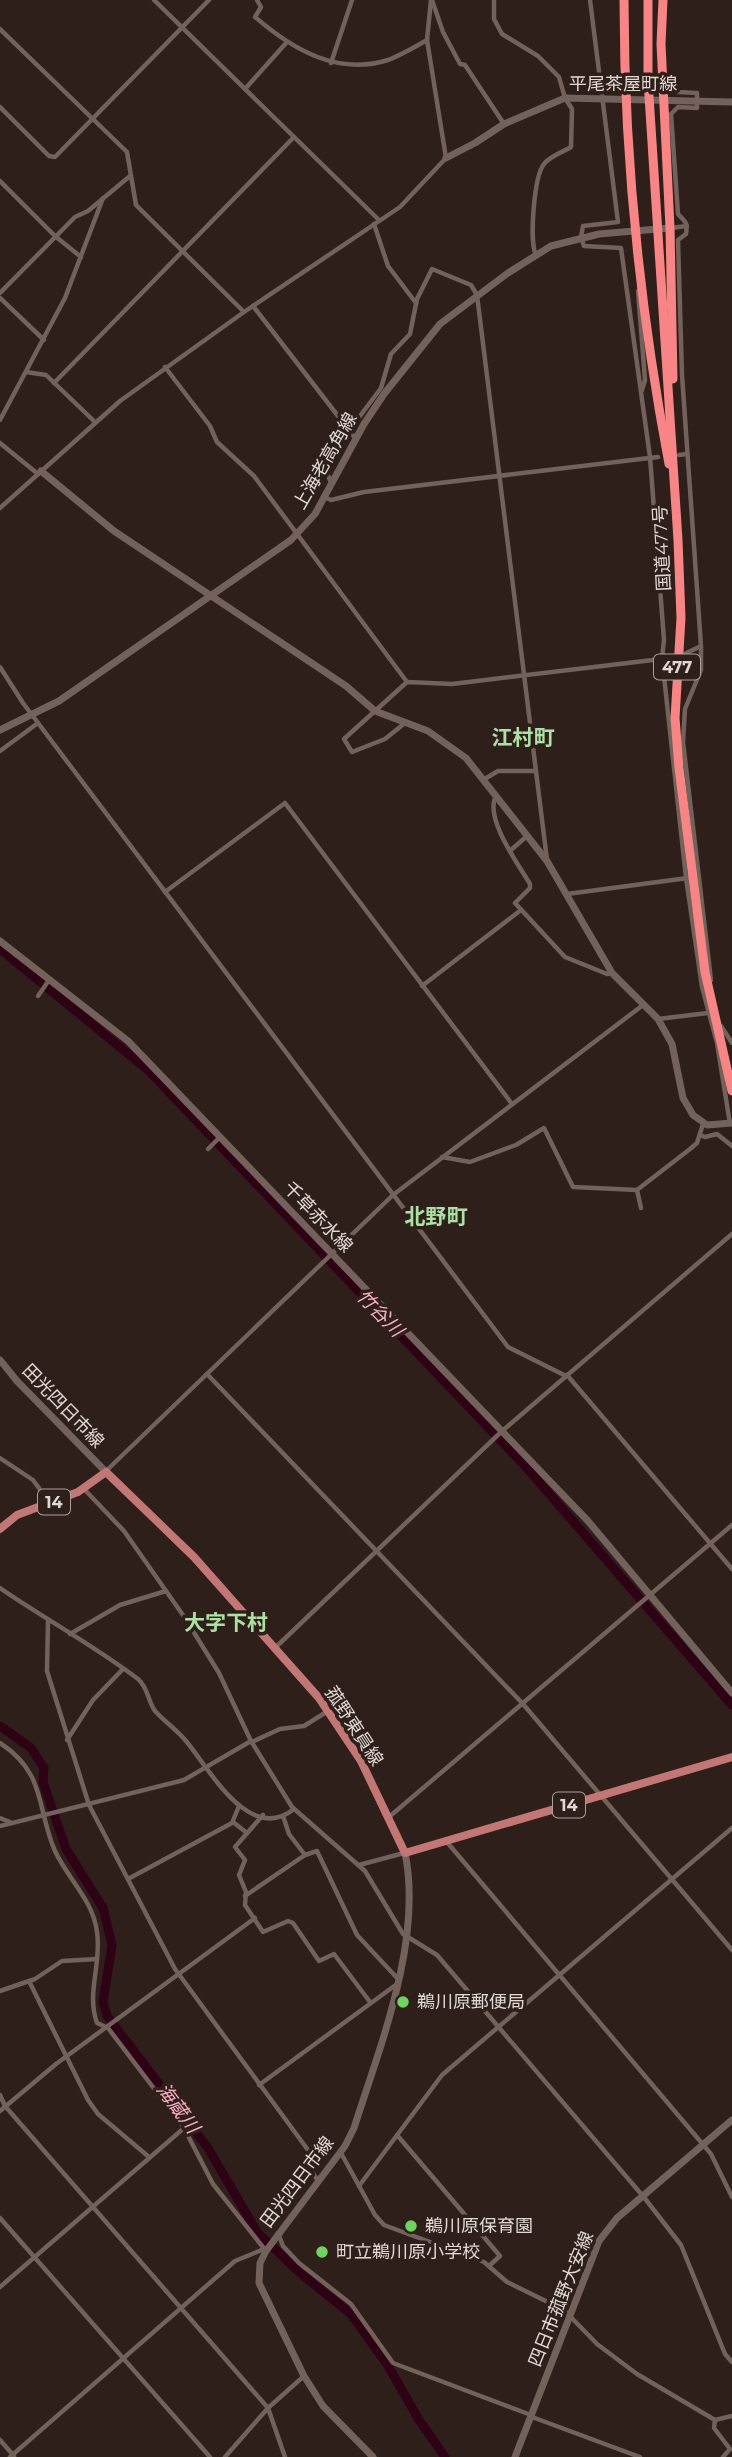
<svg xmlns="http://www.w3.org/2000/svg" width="732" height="2457" font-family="Montserrat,'Noto Sans JP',sans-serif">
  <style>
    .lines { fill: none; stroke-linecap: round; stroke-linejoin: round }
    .river { stroke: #2e0214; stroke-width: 9 }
    .street { stroke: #73615b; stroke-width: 4.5 }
    .secondary { stroke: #73615b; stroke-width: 7 }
    .primary { stroke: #c27775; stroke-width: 8 }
    .highway { stroke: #f78586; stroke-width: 9 }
    .poi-dot { fill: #6fd360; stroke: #2e1f1a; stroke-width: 2.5 }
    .labels { text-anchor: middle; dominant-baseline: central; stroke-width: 7; stroke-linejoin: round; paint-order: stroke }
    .shield { fill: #2e1f1a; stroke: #aba09c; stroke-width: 2 }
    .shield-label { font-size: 16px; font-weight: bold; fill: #e1d7d3 }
    .street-label { font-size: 18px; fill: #e1d7d3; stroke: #2e1f1a }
    .poi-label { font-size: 18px; fill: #e1d7d3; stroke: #2e1f1a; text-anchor: start }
    .water-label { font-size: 19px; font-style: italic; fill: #faaec4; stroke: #2e1f1a }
    .quarter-label { font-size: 21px; font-weight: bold; fill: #ace1a3; stroke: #2e1f1a }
  </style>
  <rect width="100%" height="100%" fill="#2e1f1a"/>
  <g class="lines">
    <g class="river">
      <path d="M0,949L148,1070L526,1467L732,1705"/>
      <path d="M0,1726L31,1748L44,1768L43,1782L66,1849L103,1908L112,1945L103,2002L107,2016L208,2148L257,2232L300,2273L351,2314L387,2364L419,2420L445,2457"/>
    </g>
    <g class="street">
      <path d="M154,0L379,220"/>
      <path d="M257,0L261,7L255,17C292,49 337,76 388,60C401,55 415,47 427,40"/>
      <path d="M432,0L443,32L460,64L465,65L504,124"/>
      <path d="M494,0V19L502,34L538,56L559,77L565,98L572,109L571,147C563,152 550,156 544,164C534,176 529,242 536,255"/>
      <path d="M590,0L618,222L583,226L581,237L584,246L621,248L650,457L664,640L662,658L686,878L702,987L717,1043L730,1124"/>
      <path d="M0,29L127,152L136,205L244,312"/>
      <path d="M331,63L352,0"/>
      <path d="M245,89L287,42"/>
      <path d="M0,107L49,156L55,157L209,0"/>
      <path d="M0,181L55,236L81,257"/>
      <path d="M374,224L388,266L416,303"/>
      <path d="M671,228L687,226"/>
      <path d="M638,291L645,380L642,390"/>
      <path d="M0,293L75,217L88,211L130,176"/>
      <path d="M0,298L44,340"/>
      <path d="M253,306L355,438"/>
      <path d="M165,367L210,426L217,442L254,476L407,682"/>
      <path d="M26,372L46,375L95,422"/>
      <path d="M54,383L294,137"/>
      <path d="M0,420L65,298L103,198"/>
      <path d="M0,443L38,474"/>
      <path d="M679,455L687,454"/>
      <path d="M331,483L326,470L330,456L381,388L391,354L410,334L417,299L432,269L471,285L477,295L547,860"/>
      <path d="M324,497L331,500L364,492L658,457"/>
      <path d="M0,508L120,401L244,312L400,207L446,158L427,40L431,0"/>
      <path d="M701,646V670L685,709L683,742L711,980"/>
      <path d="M0,667L23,703L508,1347L566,1376"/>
      <path d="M405,723L385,739L352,752L344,739L407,682L452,684L678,657L701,646L682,375L678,240L686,234C688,221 685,222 678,214L671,114L678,107L697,108V93L678,92L670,85"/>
      <path d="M0,751L38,723"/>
      <path d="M483,780L498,771H536"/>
      <path d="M495,798C486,820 518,864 530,884V888L515,903L565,957L607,974L612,973"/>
      <path d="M511,850L527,836"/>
      <path d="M165,892L285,803L512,1104"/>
      <path d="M567,894L688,878"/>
      <path d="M422,986L521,910"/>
      <path d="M38,996L49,980"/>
      <path d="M658,1019L708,1013"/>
      <path d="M721,1026L732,1043"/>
      <path d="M700,1135L705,1137L717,1134L732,1146"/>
      <path d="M208,1149L220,1137"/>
      <path d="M442,1157L470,1162L516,1145L544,1128L573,1187L637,1190L690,1149L697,1143L703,1124"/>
      <path d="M637,1190L641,1208"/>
      <path d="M207,1374L523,1704L732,1950"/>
      <path d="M567,1375L732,1569"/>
      <path d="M0,1458L33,1480L50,1503"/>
      <path d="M106,1471L393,1195L643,1005"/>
      <path d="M84,1489L124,1531L185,1618L219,1673L251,1741L292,1807L365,1871L403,1934L437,1955L642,2195"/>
      <path d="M0,1588C45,1619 95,1646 138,1679C148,1687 148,1702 155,1711C165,1722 177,1730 186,1741C209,1768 249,1845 294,1809"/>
      <path d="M48,1621L47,1671L89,1805L175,1969L308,2150L311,2170L318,2181"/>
      <path d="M70,1634L120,1605L166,1591"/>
      <path d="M276,1647L501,1432L732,1234"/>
      <path d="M67,1740L93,1700L122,1670"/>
      <path d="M252,1742L280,1729L304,1726L328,1711"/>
      <path d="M0,1743C47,1774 36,1808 55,1851C68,1879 93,1900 97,1932C102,1963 86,1993 97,2023L108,2028L184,2128L213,2184L266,2251"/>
      <path d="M263,1815L235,1847L245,1860L239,1875L246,1892L245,1905L263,1932L288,1921L293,1923L319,1961L334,1954L370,2002"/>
      <path d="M283,1816L289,1834L305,1855L317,1851L357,1935L399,1980"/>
      <path d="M389,1817L732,1525"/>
      <path d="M0,1818L10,1822"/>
      <path d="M233,1822L247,1833"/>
      <path d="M0,1826L184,1780L251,1741"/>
      <path d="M446,1841L711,2154L732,2197"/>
      <path d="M359,1865L404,1853"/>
      <path d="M128,1879L232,1823L239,1806"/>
      <path d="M245,1896L305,1855"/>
      <path d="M29,1981L88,2100L98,2114L149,2157"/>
      <path d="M0,1991L35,1979L62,1961L97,1959"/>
      <path d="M259,2085L397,1984"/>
      <path d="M0,2095L5,2106L268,2408L285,2457"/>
      <path d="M0,2111L56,2064L255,1918"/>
      <path d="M397,2135L500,2256L489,2266"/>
      <path d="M341,2153L375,2215L384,2225L484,2262L507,2282L564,2310L597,2344L637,2374L715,2420L732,2416"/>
      <path d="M359,2186L442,2075L732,1828"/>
      <path d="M643,2196L681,2245L725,2354L732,2362"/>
      <path d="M0,2218L210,2457"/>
      <path d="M278,2233L283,2246L299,2263L351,2304L393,2363L531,2415"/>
      <path d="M0,2287L184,2128"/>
      <path d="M532,2417L640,2457"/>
      <path d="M715,2420L714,2428L730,2449L723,2457"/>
      <path d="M0,2440L14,2456"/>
      <path d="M10,2457L235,2261L264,2249"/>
      <path d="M225,2457L268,2408L304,2376"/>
    </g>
    <g class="secondary">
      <path d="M446,158L475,143L504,124L565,98L732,102"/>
      <path d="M41,471L114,531L346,686L375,711L428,731L466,758L547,861L612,973L658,1019L672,1044L683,1098L693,1115L707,1125L732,1123"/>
      <path d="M0,730L59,701L291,540L315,514L364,424L384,394L440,324L508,273L551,246L599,234L670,228"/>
      <path d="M0,941L128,1041L588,1521L732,1693"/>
      <path d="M0,1360L17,1381L106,1472"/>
      <path d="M373,2457L323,2406L304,2376L259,2283L260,2263L266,2251L345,2146L354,2128C380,2046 423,1940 405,1853"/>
      <path d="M515,2457L599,2241L617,2218L732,2120"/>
    </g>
    <path class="primary" d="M0,1529L17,1515L78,1492L106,1472L194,1557L319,1698L361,1761L405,1853L732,1757"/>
    <g class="highway">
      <path d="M624,0C624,156 640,311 669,464"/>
      <path d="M648,0V81L678,540L681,618L675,718L679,768L705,972L732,1091"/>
      <path d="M663,0L661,44L670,228L673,379"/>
    </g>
  </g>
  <g class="poi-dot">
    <circle cx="403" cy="2002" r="7"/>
    <circle cx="411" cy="2226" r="7"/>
    <circle cx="322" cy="2252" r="7"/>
  </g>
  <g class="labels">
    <g class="shield">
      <rect x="654" y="654.5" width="46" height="25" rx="5"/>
      <rect x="38" y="1489.5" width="32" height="25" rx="5"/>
      <rect x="553" y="1792.5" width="32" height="25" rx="5"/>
    </g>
    <g class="shield-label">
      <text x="677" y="667">477</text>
      <text x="54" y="1502">14</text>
      <text x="569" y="1805">14</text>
    </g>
    <g class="street-label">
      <text x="623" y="84">平尾茶屋町線</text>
      <text transform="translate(325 461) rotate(-60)">上海老高角線</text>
      <text transform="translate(662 548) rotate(-93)">国道477号</text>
      <text transform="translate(318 1217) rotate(46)">千草赤水線</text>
      <text transform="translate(63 1406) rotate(46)">田光四日市線</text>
      <text transform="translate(354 1726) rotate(57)">菰野東員線</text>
      <text transform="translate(297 2182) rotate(-53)">田光四日市線</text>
      <text transform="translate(561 2299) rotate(-68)">四日市菰野大安線</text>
    </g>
    <g class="poi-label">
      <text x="417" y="2002">鵜川原郵便局</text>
      <text x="425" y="2226">鵜川原保育園</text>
      <text x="336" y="2252">町立鵜川原小学校</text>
    </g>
    <g class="water-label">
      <text transform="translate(380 1313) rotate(46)">竹谷川</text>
      <text transform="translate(178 2108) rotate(53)">海蔵川</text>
    </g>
    <g class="quarter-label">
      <text x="523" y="737">江村町</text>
      <text x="436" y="1216">北野町</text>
      <text x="226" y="1622">大字下村</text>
    </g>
  </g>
</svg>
